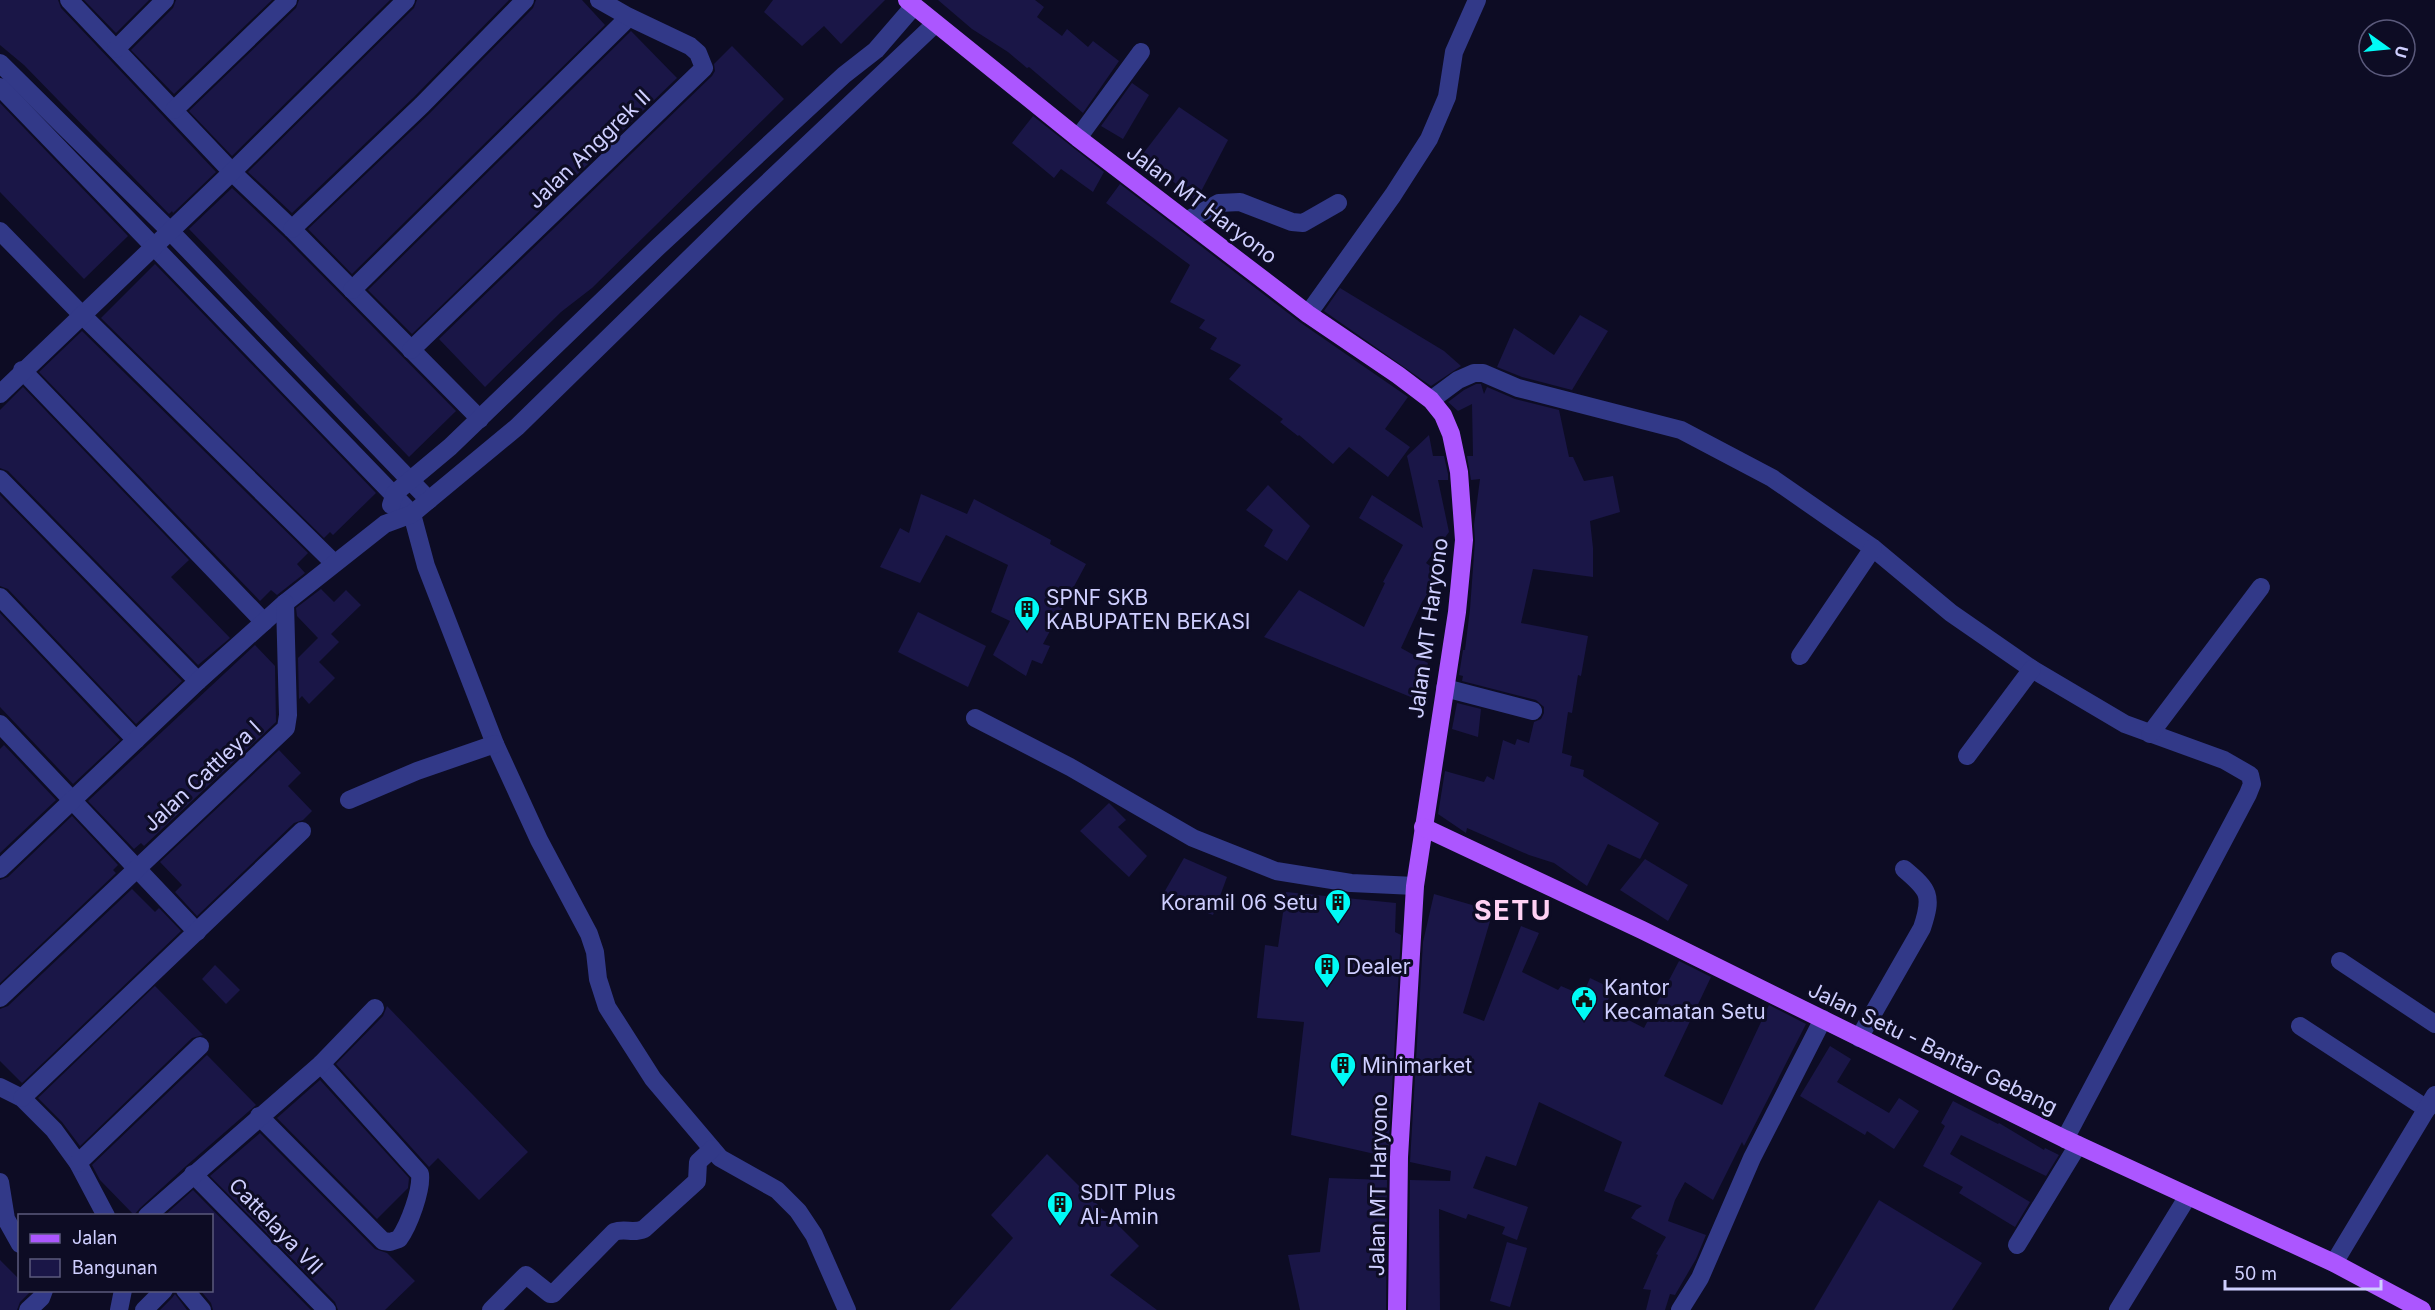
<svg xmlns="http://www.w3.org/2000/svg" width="2435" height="1310" font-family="Inter,sans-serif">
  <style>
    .building { fill: #1a1647 }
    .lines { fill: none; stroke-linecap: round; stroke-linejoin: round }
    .minor { stroke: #323988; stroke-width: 18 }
    .major { stroke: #ac56ff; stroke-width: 18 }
    .labels { text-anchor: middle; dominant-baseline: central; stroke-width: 6; stroke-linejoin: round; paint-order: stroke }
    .street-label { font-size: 21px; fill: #cfcfff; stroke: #0d0c24 }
    .poi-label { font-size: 21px; fill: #cfcfff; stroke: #0d0c24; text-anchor: start }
    .district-label { font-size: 27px; font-weight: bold; letter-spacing: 1.5px; fill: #ffd1f4; stroke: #0d0c24 }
  </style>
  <rect width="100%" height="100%" fill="#0d0c24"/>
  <g class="building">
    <path d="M0,0H58L61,8L216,172L173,213L172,211L169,214L24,65L0,45Z"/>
    <path d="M84,0H149L116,33Z"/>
    <path d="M176,0H272L174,94L131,50L173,8Z"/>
    <path d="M299,0H390L232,156L189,111L296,8Z"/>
    <path d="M417,0H509L414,97L292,213L248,172L414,8Z"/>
    <path d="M536,0H582L605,25L352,274L308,229L430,113L533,8Z"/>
    <path d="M773,0H885L841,44L824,26L802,46L764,12Z"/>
    <path d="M938,0H1035L1044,7L1037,17L1062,36L1067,29L1088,47L1093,41L1119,61L1083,113L1029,67L1027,68L1008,52L972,29Z"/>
    <path d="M631,31L677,78L412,334L368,290Z"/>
    <path d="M732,46L784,99L592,288L561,312L485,387L439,339L712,76L715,71L714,64Z"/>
    <path d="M1132,83L1149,95L1123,139L1101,126Z"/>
    <path d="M0,103L128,236L84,279L0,192Z"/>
    <path d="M1179,107L1228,140L1196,201L1142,155Z"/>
    <path d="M1033,116L1104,172L1093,192L1061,169L1054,178L1012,143Z"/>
    <path d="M1120,184L1301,323L1408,397L1385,429L1410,447L1388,477L1349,447L1333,464L1299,435L1298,436L1280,422L1283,419L1229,379L1241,365L1210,349L1217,338L1199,328L1205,320L1170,302L1190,265L1106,203Z"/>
    <path d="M232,188L284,237L456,411L409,457L189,229Z"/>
    <path d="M155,264L376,493L333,535L330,532L324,538L101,318Z"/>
    <path d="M1340,288L1444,351L1461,366L1431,386L1324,311Z"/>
    <path d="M1580,315L1608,331L1572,390L1522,377L1497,367L1514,328L1554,355Z"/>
    <path d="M82,331L308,553L297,564L305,573L277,595L271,590L260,601L39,372Z"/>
    <path d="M1476,384H1481L1484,394L1487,387L1515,399L1559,410L1569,457H1573L1584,481L1613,476L1620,512L1590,521L1593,548V577L1533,569L1521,623L1588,636L1581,676L1578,675L1572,713L1568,712L1562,753L1572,756L1570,766L1584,770L1583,776L1659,823L1640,859L1608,844L1587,886L1554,863L1529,855L1467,828L1466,833L1438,814L1445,771L1484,782L1487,776L1494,780L1503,740L1515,745L1517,739L1529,743L1534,722L1541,719L1544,713V707L1536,700L1462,681L1463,676L1459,675L1463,650H1465L1470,609L1475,541L1474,525L1480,479L1471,480L1467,456H1473L1472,404L1458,411L1448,402L1464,390Z"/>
    <path d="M23,387L189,560L171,577L230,638L198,665L8,471L0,468V410Z"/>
    <path d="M1429,435L1433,456H1444L1448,474V480H1438L1449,532L1426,563L1441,574L1422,602L1401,648L1428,663L1418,700L1264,637L1299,590L1364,627L1385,583L1383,582L1403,545L1359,518L1372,495L1423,528L1407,456Z"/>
    <path d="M1268,485L1310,526L1287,561L1264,546L1273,530L1246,510Z"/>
    <path d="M921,494L967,514L974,499L1051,540L1050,544L1086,564L1043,644L1050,646L1042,664L1032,660L1026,676L993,655L1010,621L991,612L1008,565L946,535L920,583L880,567L900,528L909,533Z"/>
    <path d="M0,495L182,681L136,724L8,589L0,586Z"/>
    <path d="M321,589L334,602L346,590L361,605L331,634L339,642L319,662L335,678L309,704L302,696L299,699L298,658L318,638L297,616L296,608Z"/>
    <path d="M918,612L986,646L968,687L898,652Z"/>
    <path d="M0,613L120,740L73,784L0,707Z"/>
    <path d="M255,645L275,666L276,722L144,846L141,843L134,849L88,801Z"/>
    <path d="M1457,703L1481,709L1478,737L1452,729Z"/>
    <path d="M4,745L56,800L0,853V749Z"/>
    <path d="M279,750L301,773L288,786L312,811L303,820L294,823L197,916L175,892L182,885L160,862Z"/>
    <path d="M1109,803L1126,820L1118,827L1147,856L1129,877L1080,831Z"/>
    <path d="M72,816L118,865L113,870L116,873L0,983V880L8,877Z"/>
    <path d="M1184,858L1227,877L1213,915L1162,896Z"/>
    <path d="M1645,859L1688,885L1668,921L1620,890Z"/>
    <path d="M132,889L155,912L159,908L181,931L22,1083L0,1061V1009L8,1006Z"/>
    <path d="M1286,892L1396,903L1395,932L1401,935L1388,1157L1291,1135L1304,1022L1257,1018L1265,945L1278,947Z"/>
    <path d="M1434,894L1493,911L1463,1013L1484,1021L1521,926L1539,933L1522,972L1558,990L1561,986L1575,992L1577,987L1585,990L1590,978L1613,989L1607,1002L1615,1006L1613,1012L1644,1028L1679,961L1711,977L1664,1076L1722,1105L1769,1005L1806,1024L1744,1146L1742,1142L1713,1200L1685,1182L1675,1200L1668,1221L1706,1235L1696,1259L1675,1295L1670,1294L1665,1310H1646L1651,1290L1643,1289L1658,1255L1656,1254L1666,1237L1631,1218L1636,1210L1642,1206L1604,1191L1622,1142L1539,1102L1516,1166L1486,1156L1473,1188L1528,1207L1517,1240L1502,1234L1505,1227L1468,1214L1466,1219L1439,1209L1440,1310H1408L1410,1180L1450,1181L1451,1171L1410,1162L1423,942Z"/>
    <path d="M215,965L240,990L226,1004L202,979Z"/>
    <path d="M155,986L203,1035L192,1038L80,1146L62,1122L38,1098Z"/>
    <path d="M387,1006L528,1152L479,1200L438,1158L429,1167L336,1064L383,1016Z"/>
    <path d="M1830,1046L1851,1059L1837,1082L1889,1113L1899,1098L1919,1111L1894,1149L1867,1131L1865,1135L1800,1096Z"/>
    <path d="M207,1055L256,1105L186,1166L140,1208L134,1215L100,1180L92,1165Z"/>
    <path d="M320,1080L409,1178L408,1188L377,1219L277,1118Z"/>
    <path d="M1953,1101L1998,1124L1999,1123L2044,1150L2045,1148L2059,1155L2046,1176L1961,1135L1950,1154L2030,1202L2015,1227L1959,1193L1963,1187L1923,1166L1945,1126L1941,1123Z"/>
    <path d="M260,1133L375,1249L387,1253L415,1281L385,1310H338L335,1302L210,1176Z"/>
    <path d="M1047,1154L1139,1246L1110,1275L1157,1310H950L1013,1238L991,1215Z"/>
    <path d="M1329,1178L1387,1180L1386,1310H1300L1288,1255L1320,1252Z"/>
    <path d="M193,1190L311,1310H213L211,1303L200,1290H212V1215H165Z"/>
    <path d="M1879,1200L1982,1263L1952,1310H1814Z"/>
    <path d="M1507,1242L1527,1248L1510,1307L1490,1301Z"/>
    <path d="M0,1260L20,1280V1290H32L20,1302L17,1310H0Z"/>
    <path d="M175,1294L187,1310H160L172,1298Z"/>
  </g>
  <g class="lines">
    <g class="minor">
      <path d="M69,0L232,172L292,229L480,419"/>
      <path d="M116,49L165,0"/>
      <path d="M0,63L170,231L429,500"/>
      <path d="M0,87L412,514L426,566L495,744L539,840L589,934L595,952L598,979L607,1007L653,1079L720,1158L777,1190L798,1211L814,1235L847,1310"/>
      <path d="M174,110L288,0"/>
      <path d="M1078,138L1141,52"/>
      <path d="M1188,220L1219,203L1240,202L1292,222L1303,223L1338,203"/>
      <path d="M292,229L422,105L525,0"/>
      <path d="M0,231L82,315L334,563"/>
      <path d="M352,290L629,17"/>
      <path d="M1308,314L1393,195L1429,139L1447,97L1454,52L1477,0"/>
      <path d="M411,350L704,68L698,53L690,46L629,17L599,0"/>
      <path d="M22,370L264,622"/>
      <path d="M0,394L232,172L406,0"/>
      <path d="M1431,400L1458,380L1474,373H1483L1518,388L1681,430L1772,478L1873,548L1951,613L2032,669L2125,724L2224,760L2250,775L2252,784L2248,794L2065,1139"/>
      <path d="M0,479L198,681"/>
      <path d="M391,505L395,493L450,447L658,247L844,75L876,50L914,6"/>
      <path d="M0,597L136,740"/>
      <path d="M1800,656L1873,548"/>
      <path d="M1445,688L1533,711"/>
      <path d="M975,718L1070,767L1193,838L1276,871L1351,883L1415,886"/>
      <path d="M0,724L197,932"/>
      <path d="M2150,734L2261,587"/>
      <path d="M1967,756L2032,669"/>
      <path d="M349,800L417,771L495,744"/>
      <path d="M0,869L198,681L285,603L385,524L412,514L517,427L748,201L935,24"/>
      <path d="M2340,961L2435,1024"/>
      <path d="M0,998L286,728L288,715L285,603"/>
      <path d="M2300,1026L2427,1109"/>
      <path d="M1859,1038L1922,928C1933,895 1929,890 1904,869"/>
      <path d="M0,1087L22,1098L54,1130L78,1163L106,1216"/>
      <path d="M22,1098L302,831"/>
      <path d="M259,1116L383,1241L390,1242L399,1239C409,1225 422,1190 420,1174L321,1064"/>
      <path d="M78,1163L200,1046"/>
      <path d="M193,1174L327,1310"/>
      <path d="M0,1182L6,1219L20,1244"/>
      <path d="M147,1216L321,1064L375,1008"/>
      <path d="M2017,1245L2078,1145"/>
      <path d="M2334,1263L2435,1095"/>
      <path d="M185,1290L202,1310"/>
      <path d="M28,1310L41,1298L44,1290"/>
      <path d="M119,1310L123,1290"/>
      <path d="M144,1310L164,1290"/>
      <path d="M491,1310L526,1275L550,1294H553L614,1232C625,1228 633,1234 644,1229L697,1181L698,1162L712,1149"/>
      <path d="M1680,1310L1700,1278L1752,1158L1823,1019"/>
      <path d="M2118,1310L2188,1196"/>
    </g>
    <g class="major">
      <path d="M907,0L1078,138L1308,314L1398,375L1431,400L1443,415L1451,434L1459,472L1464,540L1457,612L1415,886L1399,1157L1397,1310"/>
      <path d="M1423,827L1642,930L2065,1139L2334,1263L2422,1310"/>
    </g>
  </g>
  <defs>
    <g id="building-pin" transform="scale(1.35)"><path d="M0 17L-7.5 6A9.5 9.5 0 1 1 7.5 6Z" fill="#00faf6" stroke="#0d0c24"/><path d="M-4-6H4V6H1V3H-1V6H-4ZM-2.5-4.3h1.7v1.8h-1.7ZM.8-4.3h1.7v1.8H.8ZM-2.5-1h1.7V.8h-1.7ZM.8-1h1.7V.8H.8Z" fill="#111"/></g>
    <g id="civic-pin" transform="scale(1.35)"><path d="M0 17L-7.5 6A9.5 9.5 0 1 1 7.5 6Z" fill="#00faf6" stroke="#0d0c24"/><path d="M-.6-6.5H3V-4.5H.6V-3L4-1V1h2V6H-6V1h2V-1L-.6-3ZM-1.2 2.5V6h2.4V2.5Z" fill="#111"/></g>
  </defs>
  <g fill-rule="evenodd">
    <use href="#building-pin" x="1027" y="609"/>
    <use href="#building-pin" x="1338" y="902"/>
    <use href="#building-pin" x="1327" y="966"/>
    <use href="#civic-pin" x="1584" y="999"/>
    <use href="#building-pin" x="1343" y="1065"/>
    <use href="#building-pin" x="1060" y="1204"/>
  </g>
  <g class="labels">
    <g class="street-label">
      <text transform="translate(589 149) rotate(-44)">Jalan Anggrek II</text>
      <text transform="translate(1202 204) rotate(37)">Jalan MT Haryono</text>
      <text transform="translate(1428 628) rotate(-82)">Jalan MT Haryono</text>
      <text transform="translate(202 776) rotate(-43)">Jalan Cattleya I</text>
      <text transform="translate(1933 1048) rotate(26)">Jalan Setu - Bantar Gebang</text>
      <text transform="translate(1378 1185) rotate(-89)">Jalan MT Haryono</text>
      <text transform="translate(276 1226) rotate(46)">Cattelaya VII</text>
    </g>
    <g class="poi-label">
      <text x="1046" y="597">SPNF SKB<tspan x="1046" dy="24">KABUPATEN BEKASI</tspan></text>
      <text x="1318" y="902" text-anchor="end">Koramil 06 Setu</text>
      <text x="1346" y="966">Dealer</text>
      <text x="1604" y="987">Kantor<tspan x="1604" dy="24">Kecamatan Setu</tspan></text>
      <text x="1362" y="1065">Minimarket</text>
      <text x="1080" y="1192">SDIT Plus<tspan x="1080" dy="24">Al-Amin</tspan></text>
    </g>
    <g class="district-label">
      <text x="1513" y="910">SETU</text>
    </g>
  </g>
  <rect x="18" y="1214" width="195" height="78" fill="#0d0c24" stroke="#5b5a7c" stroke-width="1.5"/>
  <rect x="30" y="1234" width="30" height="9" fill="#ac56ff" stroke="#5b5a7c" stroke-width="1.5"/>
  <text x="72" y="1244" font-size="18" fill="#cfcfff">Jalan</text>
  <rect x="30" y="1259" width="30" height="18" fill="#1a1647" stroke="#5b5a7c" stroke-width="1.5"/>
  <text x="72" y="1274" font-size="18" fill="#cfcfff">Bangunan</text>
  <g transform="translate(2387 48) rotate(105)"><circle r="28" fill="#0d0c24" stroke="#5b5a7c" stroke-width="1.5"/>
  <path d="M0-4.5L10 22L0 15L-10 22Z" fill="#00faf6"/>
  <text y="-9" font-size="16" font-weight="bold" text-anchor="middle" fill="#cfcfff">U</text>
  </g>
  <path d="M2225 1280v9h156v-9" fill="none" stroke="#cfcfff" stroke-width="3"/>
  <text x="2234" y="1280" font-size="18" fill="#cfcfff" stroke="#0d0c24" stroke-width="4.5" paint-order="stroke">50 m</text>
</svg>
